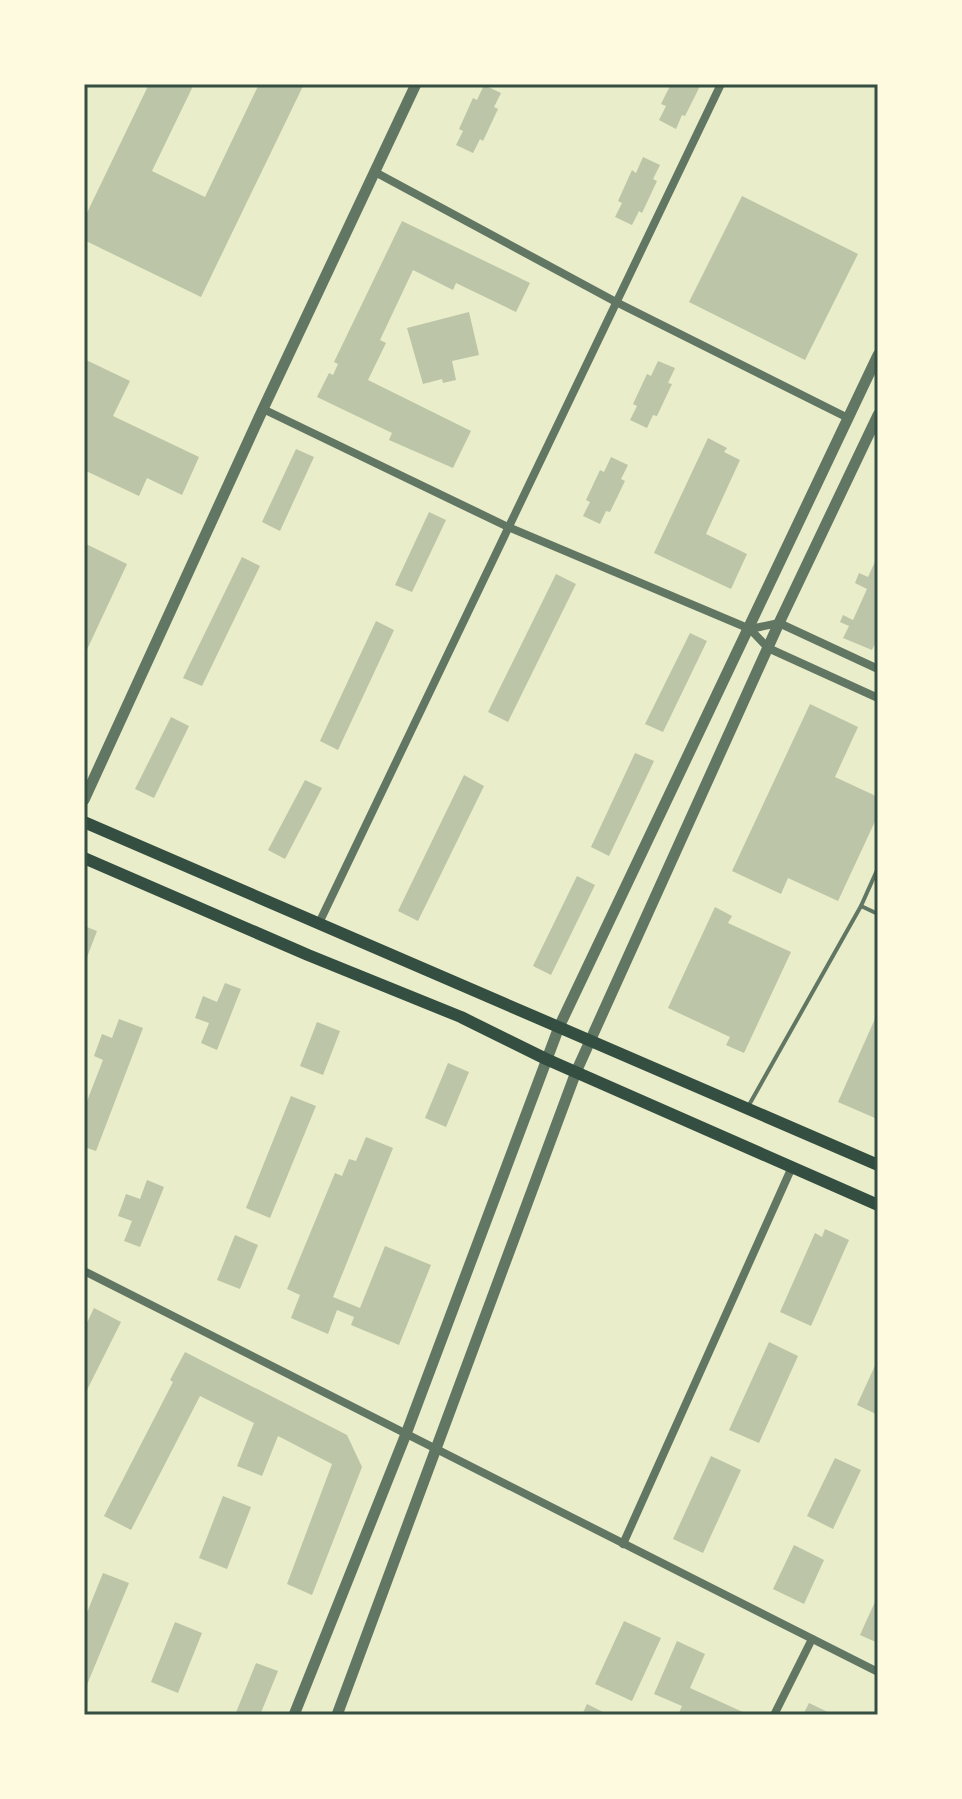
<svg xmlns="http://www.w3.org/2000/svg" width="962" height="1799" viewBox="0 0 962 1799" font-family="Bitter,serif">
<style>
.building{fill:#bcc5a7}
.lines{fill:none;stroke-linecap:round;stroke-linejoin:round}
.service{stroke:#617663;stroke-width:4}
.minor{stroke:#617663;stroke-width:8}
.tertiary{stroke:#617663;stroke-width:11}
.secondary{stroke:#344e41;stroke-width:12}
.neatline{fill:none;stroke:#344e41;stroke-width:3}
</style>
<rect width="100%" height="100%" fill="#e9edc9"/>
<g class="building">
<path d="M149,84H194L152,171L205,197L259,84H304L201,297L84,240V219Z"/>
<path d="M671,84H701L685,116L682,115L676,129L659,120L666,106L661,104Z"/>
<path d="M484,85L501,93L494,107L498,109L483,141L480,139L473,153L456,145L463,131L459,129L473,98L477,100Z"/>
<path d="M643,157L660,165L653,179L657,181L642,213L639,211L632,225L615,217L622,203L618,201L632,170L636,173Z"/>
<path d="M742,196L858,254L805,360L689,302Z"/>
<path d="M402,221L530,283L516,312L456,283L453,290L413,270L380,340L386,343L368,380L471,431L453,468L389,440L392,433L317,397L329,373L333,375L338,364L334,362Z"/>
<path d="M469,312L479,355L452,361L456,380L443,383L442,379L423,384L407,328Z"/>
<path d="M84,359L130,381L113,416L199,457L182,495L147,478L139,496L84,470Z"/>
<path d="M658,361L675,368L668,383L672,384L657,416L653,415L647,428L630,420L637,406L633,404L647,374L651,376Z"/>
<path d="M708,438L727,448L724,452L740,460L706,534L747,554L731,589L654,553Z"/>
<path d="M296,449L314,457L280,531L262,522Z"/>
<path d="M611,457L628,465L621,479L625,481L610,512L606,511L600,524L583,516L590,502L586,500L600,470L604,472Z"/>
<path d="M429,512L446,520L412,592L395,585Z"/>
<path d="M84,543L127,564L84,656Z"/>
<path d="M878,555V637L872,650L843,638L849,626L840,622L843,615L853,620L867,589L855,583L859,573L868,577Z"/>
<path d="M242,557L260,566L202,686L183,678Z"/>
<path d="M556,574L576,584L508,722L488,712Z"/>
<path d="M376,621L394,630L338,750L320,741Z"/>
<path d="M690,633L707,641L663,732L645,724Z"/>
<path d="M810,704L858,727L835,777L878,797V815L838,901L788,878L781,894L732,871Z"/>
<path d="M171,717L189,726L154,798L135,789Z"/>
<path d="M635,753L654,761L609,856L591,847Z"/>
<path d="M464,775L484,786L418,921L398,911Z"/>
<path d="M305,780L322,788L285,859L268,850Z"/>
<path d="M577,876L595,885L551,975L533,966Z"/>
<path d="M715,907L732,916L728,923L791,952L744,1053L726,1045L730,1037L668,1008Z"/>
<path d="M84,926L97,931L84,965Z"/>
<path d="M225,983L241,989L217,1050L201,1043L209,1023L195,1018L203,996L217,1002Z"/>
<path d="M878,1012V1112L875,1118L838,1102Z"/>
<path d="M119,1019L143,1028L96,1151L84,1147V1100L87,1101L103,1060L94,1056L102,1034L112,1038Z"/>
<path d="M317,1022L340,1031L323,1075L300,1066Z"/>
<path d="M448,1063L469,1072L446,1127L425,1118Z"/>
<path d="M291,1096L316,1106L270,1218L246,1208Z"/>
<path d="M366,1137L393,1148L333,1297L360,1308L385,1246L431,1265L399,1345L351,1325L354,1317L337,1310L328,1334L291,1318L300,1295L287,1289L335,1173L342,1176L349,1159L356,1161Z"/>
<path d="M147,1180L164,1187L140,1247L124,1241L132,1221L118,1216L126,1194L140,1199Z"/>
<path d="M825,1229L849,1240L811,1326L780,1312L815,1233L822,1237Z"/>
<path d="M235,1235L258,1245L240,1289L217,1280Z"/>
<path d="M94,1308L121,1322L84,1396V1329Z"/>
<path d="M769,1342L798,1356L759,1443L729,1430Z"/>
<path d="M185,1352L347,1435L362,1467L312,1595L287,1584L332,1464L278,1436L262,1476L237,1466L254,1423L200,1396L131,1530L104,1516L173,1382L170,1380Z"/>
<path d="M878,1359V1415L857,1405Z"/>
<path d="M711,1456L741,1470L703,1553L673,1539Z"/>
<path d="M835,1458L861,1470L833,1529L807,1516Z"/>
<path d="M223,1496L251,1507L227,1569L199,1558Z"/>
<path d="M794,1545L824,1560L804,1604L773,1589Z"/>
<path d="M103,1573L129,1583L84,1692V1620Z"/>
<path d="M878,1595V1643L860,1635Z"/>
<path d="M624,1621L661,1638L632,1701L595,1684Z"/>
<path d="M175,1622L202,1633L178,1693L151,1682Z"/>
<path d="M677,1641L705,1654L690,1688L745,1713L744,1715H678L682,1706L654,1694Z"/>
<path d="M256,1663L278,1671L260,1715H235Z"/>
<path d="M809,1703L834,1715H803Z"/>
<path d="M587,1704L609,1715H582Z"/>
</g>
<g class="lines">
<g class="service">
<path d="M861,906L878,914"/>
<path d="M749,1105L861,906L878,868"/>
</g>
<g class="minor">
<path d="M375,172L616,302L848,418"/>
<path d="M263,409L508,527L750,629L768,648L878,698"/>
<path d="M750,629L779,623L878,669"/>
<path d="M319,923L721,84"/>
<path d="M84,1271L878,1672"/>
<path d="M623,1544L792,1167"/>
<path d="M774,1715L812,1639"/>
</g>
<g class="tertiary">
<path d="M84,800L263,409L416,84"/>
<path d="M294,1715L406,1434L559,1027L878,355"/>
<path d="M337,1715L576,1072L779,623L878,415"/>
</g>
<g class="secondary">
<path d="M84,822L878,1165"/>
<path d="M84,858L308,955L461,1017L546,1059L878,1205"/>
</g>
</g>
<rect width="962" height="1799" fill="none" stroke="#fefae0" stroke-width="172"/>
<rect x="86" y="86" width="790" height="1627" class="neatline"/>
</svg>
